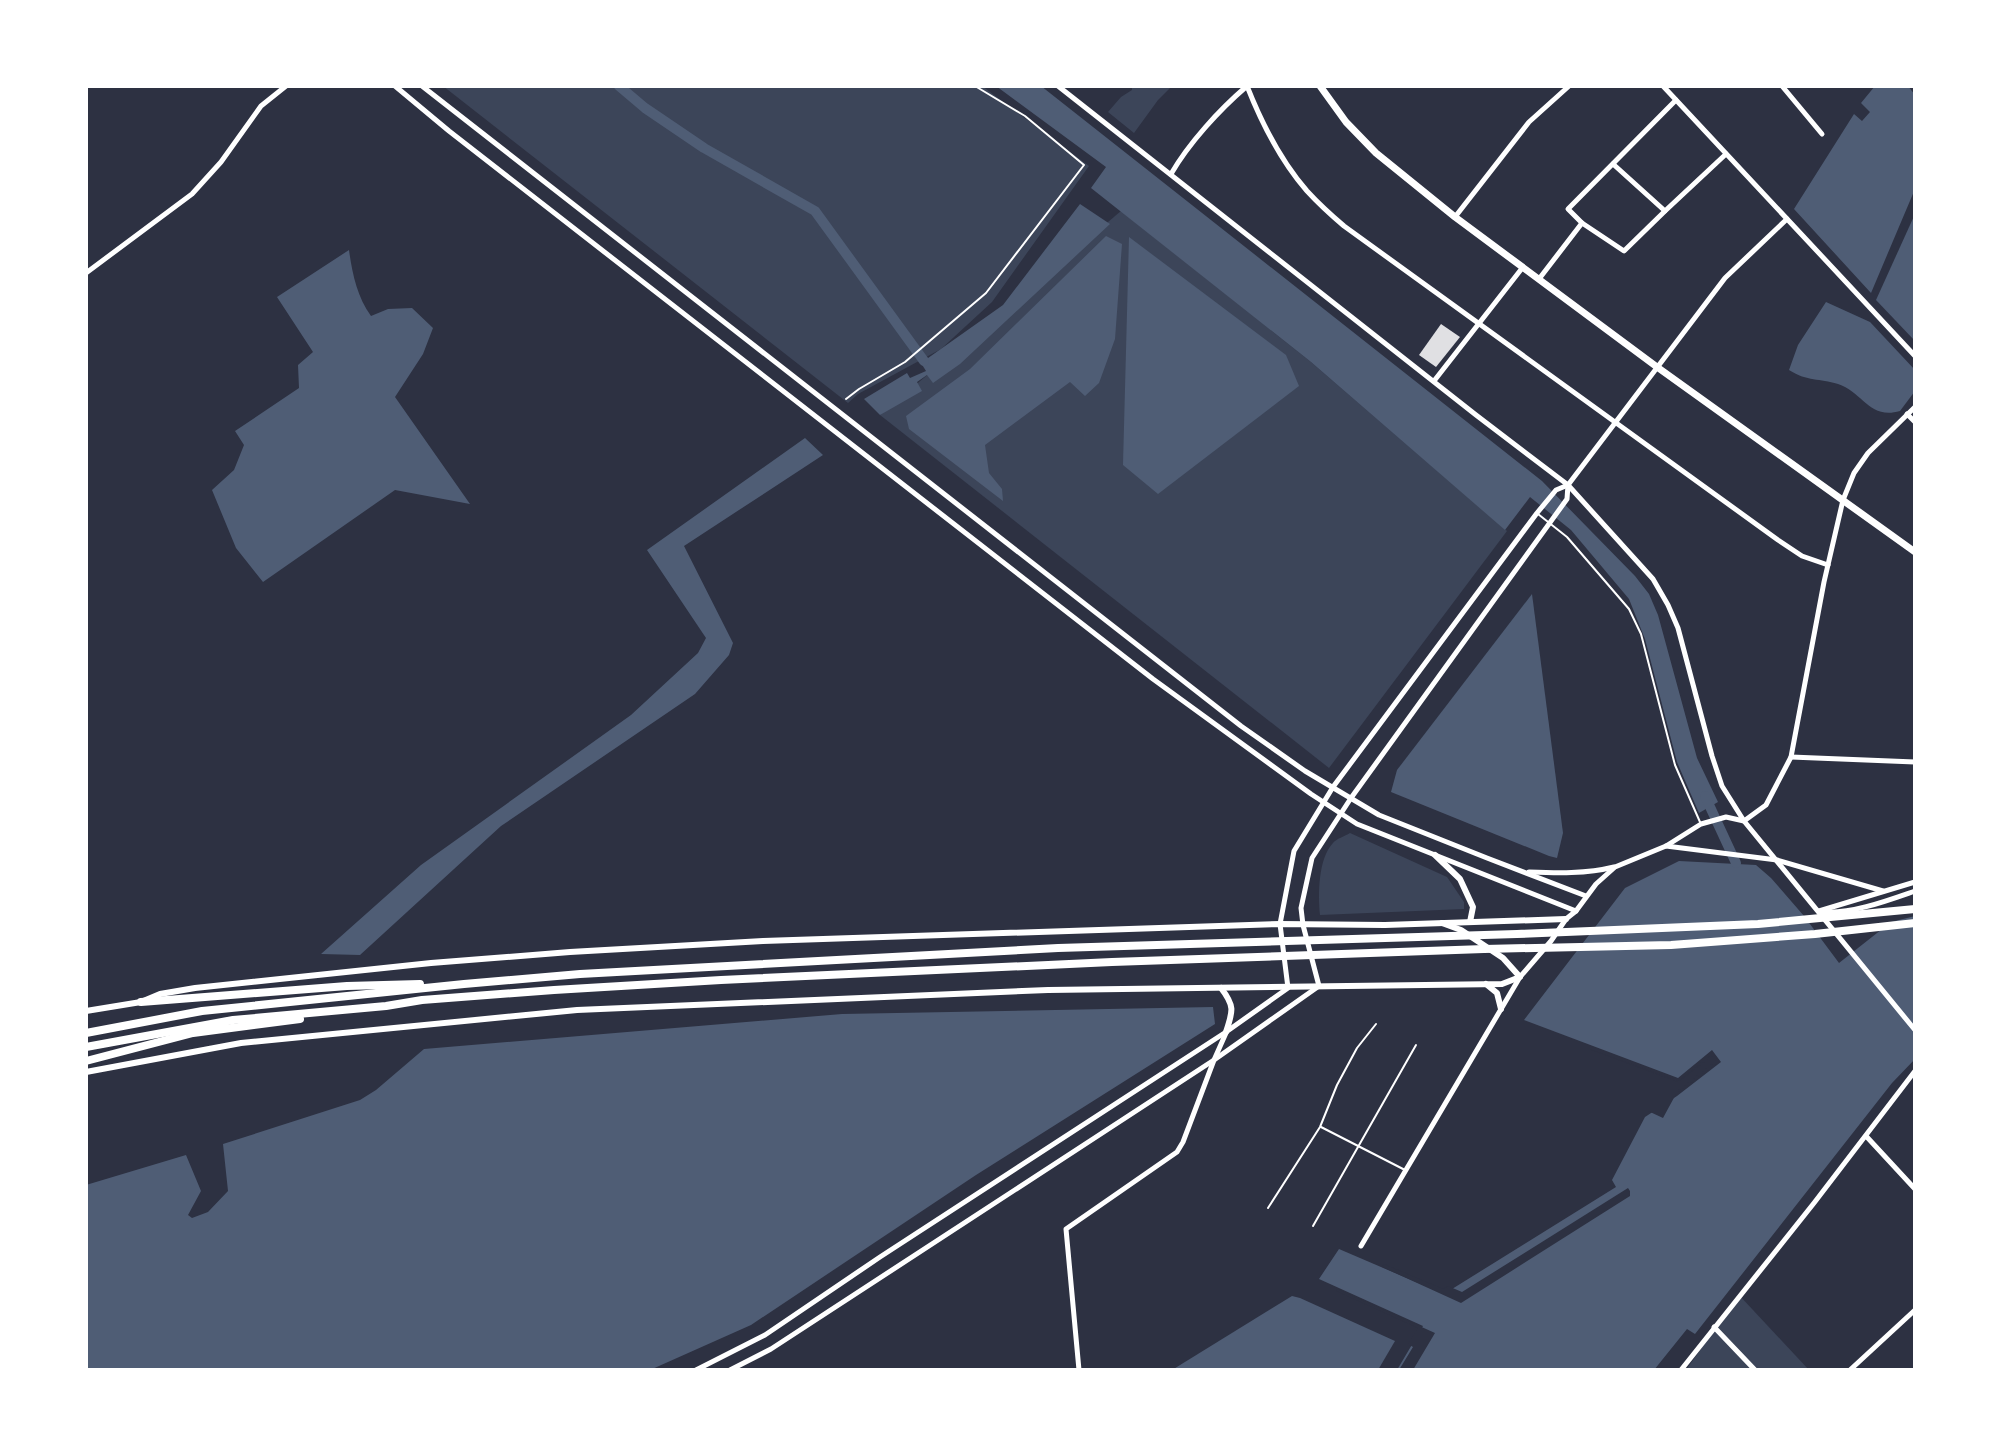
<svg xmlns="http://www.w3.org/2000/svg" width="2001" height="1456" viewBox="0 0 2001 1456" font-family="'Work Sans',sans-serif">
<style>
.green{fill:#3c4559}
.water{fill:#4f5d75}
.pier{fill:#2d3142}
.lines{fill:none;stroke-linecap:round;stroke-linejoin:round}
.canal{stroke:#4f5d75;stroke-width:10}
.building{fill:#e0e0e3}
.path{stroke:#fff;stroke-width:2}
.service{stroke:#fff;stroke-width:2}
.minor{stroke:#fff;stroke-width:5}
.tertiary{stroke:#fff;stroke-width:6}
.secondary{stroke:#fff;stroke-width:7}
.trunk{stroke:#fff;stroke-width:8}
</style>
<rect width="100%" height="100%" fill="#2d3142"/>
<g class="green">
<path d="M443,86H982L1089,166L992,302L941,349L858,394L848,403Z"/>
<path d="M1132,86H1172L1158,100L1134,133L1108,112L1121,97L1132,90Z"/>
<path d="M1121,211L1311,362L1507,531L1329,768L880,415Z"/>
<path d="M1350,833L1447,877L1464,902V909L1320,915C1318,894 1318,859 1333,843C1336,839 1345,836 1350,833Z"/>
<path d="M1739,1295L1809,1370H1686Z"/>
</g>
<g class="water">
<path d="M996,86H1041L1542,481L1635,576L1649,594L1658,615L1697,758L1718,802L1699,813L1677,762L1645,639L1629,599L1571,530L1530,497L1505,530L1311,362L1091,188L1106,167Z"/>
<path d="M1875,86H1908L1915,95V189L1871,293L1794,209L1854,114L1862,121L1870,112L1861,103Z"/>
<path d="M1080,204L1110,224L960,364L933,383L927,375L917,382L922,391L880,415L864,399L907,373L910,378L926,371L921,363L1003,305Z"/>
<path d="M1915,214V341L1876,300Z"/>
<path d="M1106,236L1122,244L1115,339L1099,383L1085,396L1070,382L985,445L989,473L1002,489L1003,501L909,429L906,416L970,369Z"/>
<path d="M1129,237L1286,355L1299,386L1158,494L1123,465Z"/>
<path d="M349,250C352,272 357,297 371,316L388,309L412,308L433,328L423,354L395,397L470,504L395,490L263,582L236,548L212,490L234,470L244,445L235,431L299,388L298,365L313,352L277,297Z"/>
<path d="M1826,302L1870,322L1915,370V391L1900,411C1869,420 1863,392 1838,384C1819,378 1808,382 1789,370L1798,345Z"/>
<path d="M805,438L823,455L684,546L733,643L729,655L695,694L501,826L360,955L321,954L421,865L631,715L698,653L706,638L647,550Z"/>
<path d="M1532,594L1563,833L1557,858L1549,856L1391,792L1397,770Z"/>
<path d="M1679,861L1756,865L1771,878L1804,916L1839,963L1891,922L1915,916V1059L1892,1083L1695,1334L1687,1329L1654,1370H1397L1423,1326L1319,1279L1339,1249L1444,1294L1616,1187L1612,1180L1645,1117L1677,1096L1721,1062L1712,1050L1678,1078L1524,1020L1625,888Z"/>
<path d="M1213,1007L1215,1024L976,1175L751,1325L650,1370H86V1185L186,1155L201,1191L188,1215L192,1218L208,1212L228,1191L223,1144L360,1100L376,1090L424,1049L842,1014Z"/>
<path d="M1292,1296L1300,1298L1395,1341L1378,1370H1172Z"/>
</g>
<g class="pier">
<path d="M1589,1049L1679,1081L1713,1053L1719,1062L1676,1094L1663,1118L1648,1111L1675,1093L1716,1061L1712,1056L1678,1082Z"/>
<path d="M1628,1188L1630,1191V1196L1461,1303L1382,1267L1384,1264L1443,1289L1448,1286L1462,1292Z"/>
<path d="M1337,1289L1435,1333L1413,1370H1399L1413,1347L1408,1344L1418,1328L1336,1291Z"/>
</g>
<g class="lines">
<g class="canal">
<path d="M619,86L645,108L704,148L815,211L924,361"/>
<path d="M1705,796L1736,863"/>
</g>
</g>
<path class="building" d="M1441,324L1460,337L1436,367L1419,355Z"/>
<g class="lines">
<path class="path" d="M846,399L859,389L905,362L986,293L1084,165L1025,116L975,86"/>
<g class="service">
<path d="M1538,514L1567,537L1629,609L1641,634L1675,765L1700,822"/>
<path d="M1321,1127L1405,1170"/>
<path d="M1268,1208L1320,1127L1337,1085L1357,1048L1376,1024"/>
<path d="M1313,1226L1416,1045"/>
</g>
<g class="minor">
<path d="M395,86L449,131L1153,679L1311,794L1357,824L1576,911"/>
<path d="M422,86L1241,726L1305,771L1379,815L1487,858L1586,896"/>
<path d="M1058,86L1476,415L1568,485L1653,579L1668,605L1678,628L1712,756L1722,786L1744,821L1915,1030"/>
<path d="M1247,86C1262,124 1280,160 1307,191C1318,203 1331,215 1344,226L1778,540L1802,556L1828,565"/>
<path d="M1663,86L1915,356"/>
<path d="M1782,86L1822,134"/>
<path d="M1613,164L1665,211L1726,154"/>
<path d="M1171,174C1189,143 1219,110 1247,86"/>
<path d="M1665,211L1624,251L1582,223L1568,209L1676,100"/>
<path d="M1455,217L1529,122L1569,86"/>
<path d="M86,273L192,194L221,162L261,106L286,86"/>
<path d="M1539,279L1582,223"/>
<path d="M1434,381L1523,267"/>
<path d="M1907,414L1915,422"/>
<path d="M1568,485L1725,278L1787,219"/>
<path d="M1791,757L1915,762"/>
<path d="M1666,846L1777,860L1883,891"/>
<path d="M1529,872C1557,873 1586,874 1614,867"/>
<path d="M1819,911L1915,882"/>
<path d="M1824,912C1852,914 1889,900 1915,891"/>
<path d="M1866,1136L1915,1189"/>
<path d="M1361,1246L1520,977L1551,941L1566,919L1576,911L1596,884L1615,867L1666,846L1701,824L1726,817L1744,821L1766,805L1791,757L1824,582L1843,500L1854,473L1868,453L1915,407"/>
<path d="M1714,1327L1755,1370"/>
<path d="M696,1370L765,1335L880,1257L1226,1032L1288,988L1280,924L1294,851L1333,787L1537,513L1556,490L1568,485"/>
<path d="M730,1370L771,1349L1214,1060L1319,986L1303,925L1301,908L1312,858L1351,798L1567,499L1568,485"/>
<path d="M1079,1370L1066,1229L1177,1152L1183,1142L1214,1060L1226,1033"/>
<path d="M1681,1370L1814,1203L1915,1071"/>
<path d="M1850,1370L1915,1310"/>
</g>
<g class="tertiary">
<path d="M1435,855L1460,879L1473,907L1470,922"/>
<path d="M1486,984L1497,993L1501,1009"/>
<path d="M1221,988C1235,1006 1233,1011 1226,1032"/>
<path d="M86,1011L141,1002L160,994L195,988L431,963L570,952L763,941L1280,924L1385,925L1566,919"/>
<path d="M86,1072L241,1043L577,1010L1048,990L1502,984L1520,977L1503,958L1461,930L1442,923"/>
</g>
<path class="secondary" d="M1320,86L1346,122L1376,153L1455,217L1657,367L1915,552"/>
<g class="trunk">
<path d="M141,1002L347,986L420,984"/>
<path d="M86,1033L202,1011L464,984L580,974L1058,948L1517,934L1758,924L1915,909"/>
<path d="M86,1047L233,1020L386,1006L422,1000L554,990L721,980L1112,962L1484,949L1671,945L1815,934L1915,923"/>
<path d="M86,1061L193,1033L300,1019"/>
</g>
</g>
<rect width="2001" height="1456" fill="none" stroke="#ffffff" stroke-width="176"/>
</svg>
